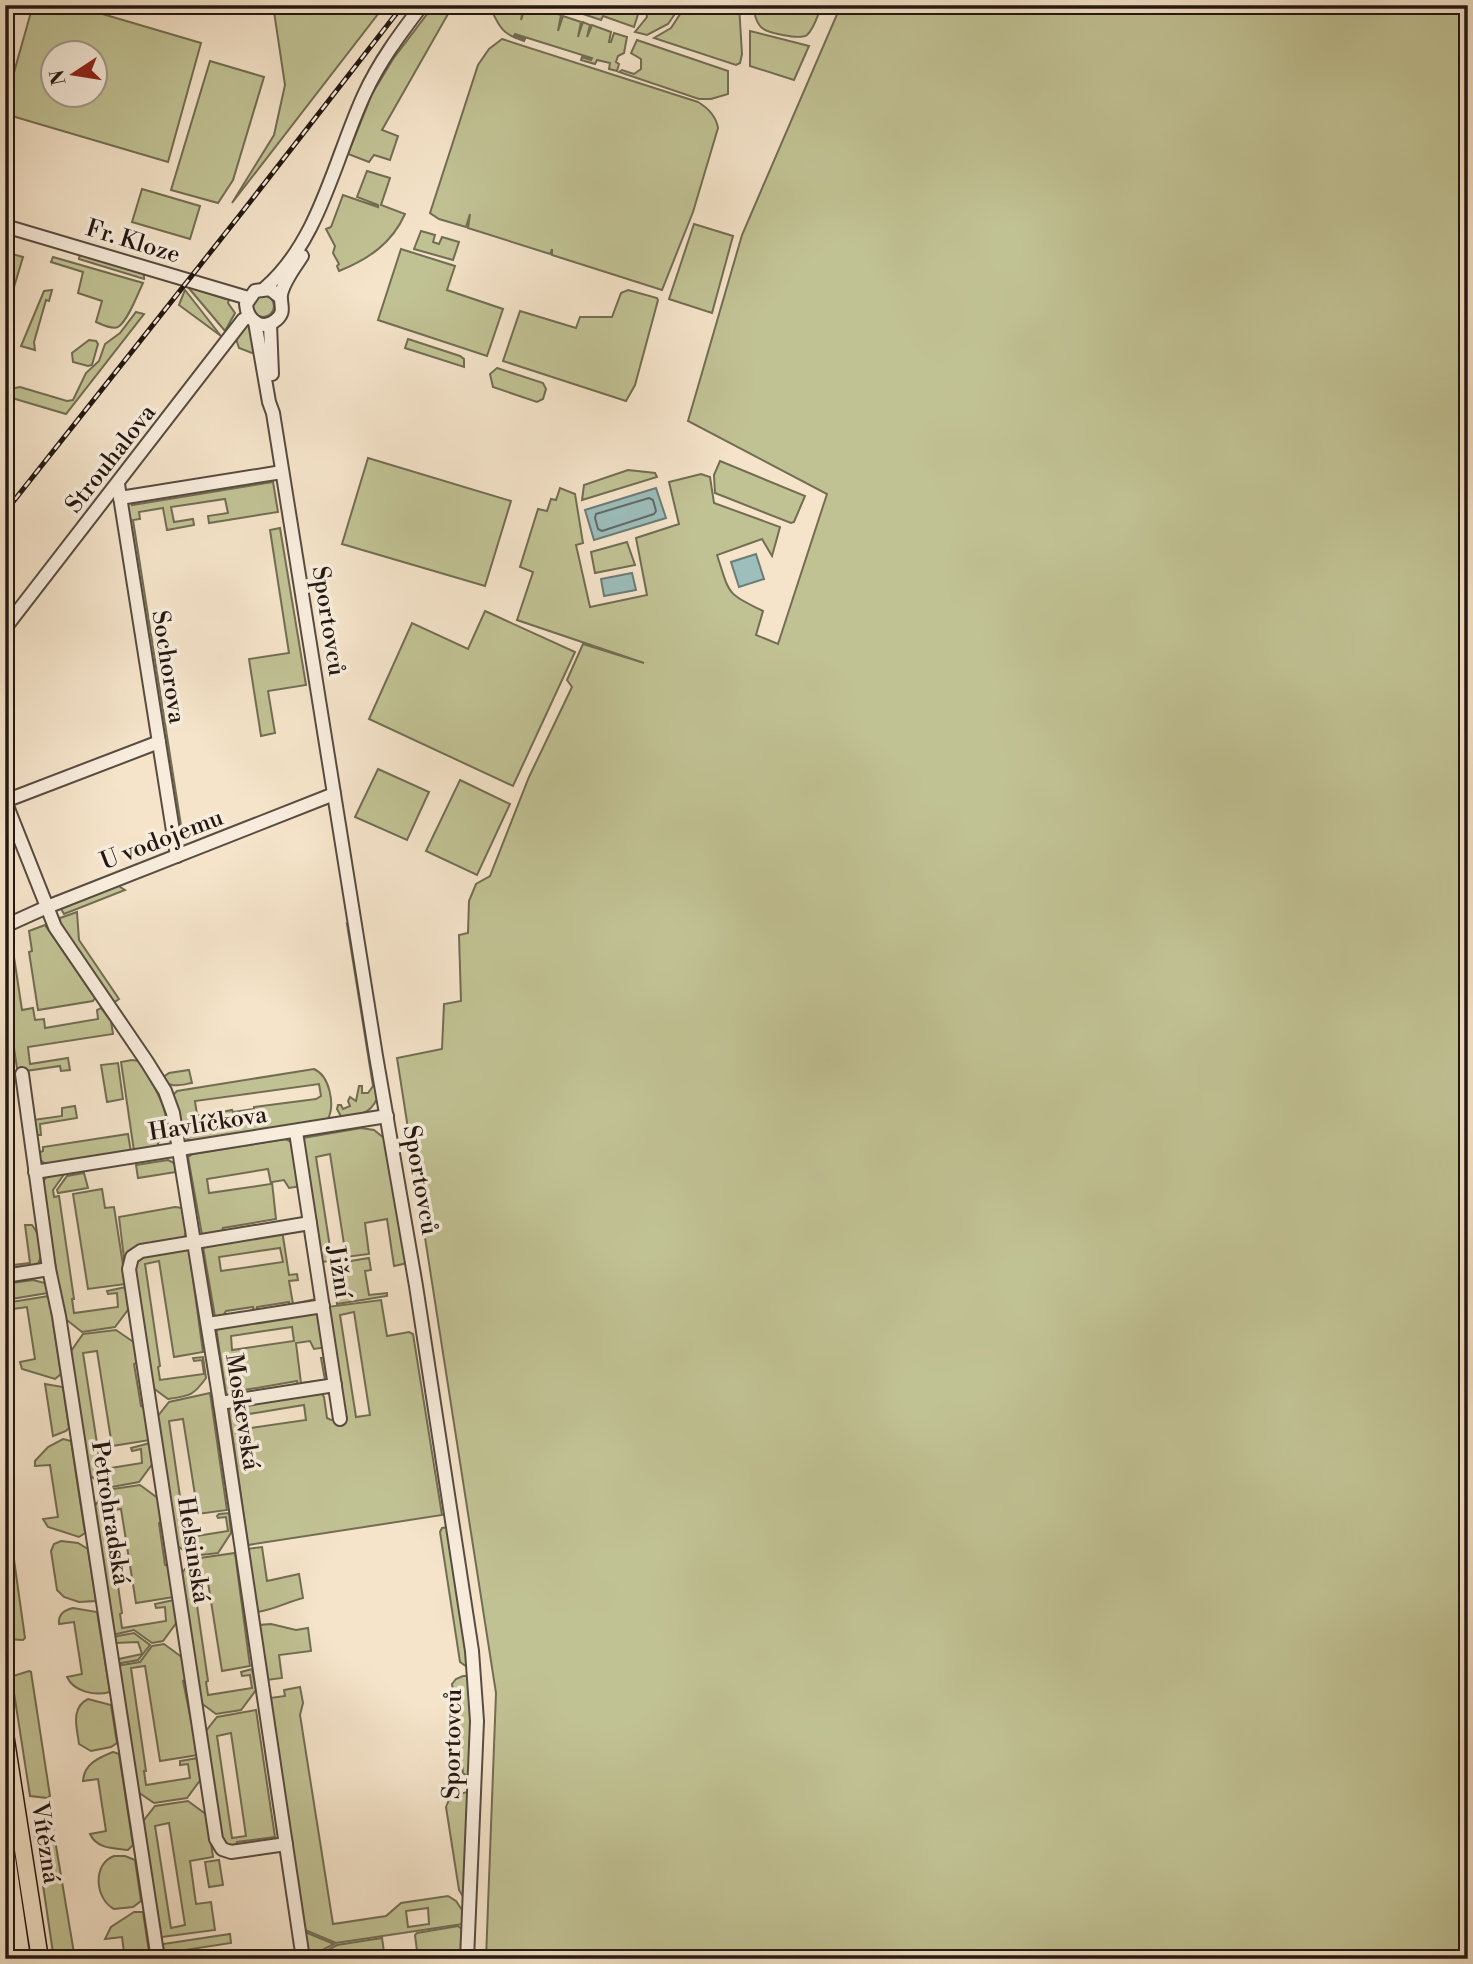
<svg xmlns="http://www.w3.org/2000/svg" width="1473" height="1964" viewBox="0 0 1473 1964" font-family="'Libre Bodoni',serif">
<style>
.green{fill:#c1c294;stroke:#726d53;stroke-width:2;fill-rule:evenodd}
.water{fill:#9dbebb;stroke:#6c7c77;stroke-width:2}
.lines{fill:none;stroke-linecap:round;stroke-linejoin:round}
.shore{stroke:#606b66;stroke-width:2}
.minor-casing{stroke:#584b40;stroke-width:16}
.major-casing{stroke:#231812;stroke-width:19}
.minor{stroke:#f8eddd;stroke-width:12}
.major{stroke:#f5e4ca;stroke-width:16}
.rail-casing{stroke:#231812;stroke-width:5}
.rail{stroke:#f8eddd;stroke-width:2.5;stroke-dasharray:8;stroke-linecap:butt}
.labels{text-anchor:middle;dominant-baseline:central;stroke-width:7;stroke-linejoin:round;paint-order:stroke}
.street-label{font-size:24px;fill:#231812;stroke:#f8eddd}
</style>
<rect width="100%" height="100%" fill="#f5e4ca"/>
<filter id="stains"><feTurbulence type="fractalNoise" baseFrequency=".00286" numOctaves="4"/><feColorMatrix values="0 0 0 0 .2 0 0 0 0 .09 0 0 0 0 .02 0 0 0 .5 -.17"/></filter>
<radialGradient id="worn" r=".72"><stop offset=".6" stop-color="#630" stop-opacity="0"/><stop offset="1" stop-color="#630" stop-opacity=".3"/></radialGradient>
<g class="green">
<path d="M33,5H72L201,43L168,162L5,114V104ZM94,52V94H52V52Z"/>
<path d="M273,5H385L232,203L274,135L285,85Z"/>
<path d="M434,5H456L448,14L382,130L398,136L390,160L374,155L369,162L348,154L372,94L393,59Z"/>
<path d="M489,5H524L521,20L526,5L561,15L558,31L563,16L581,22L578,37L583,22L590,25L587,37L592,25L611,32L609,42H611L614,33L627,37L624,53L618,56L616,62L619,64L617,71L609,69L610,63L597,60L595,64L581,60L582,57L591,60L592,58L515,34L514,36L525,39L524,41C501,34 499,26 489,5Z"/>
<path d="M556,5H641L634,27L603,16L601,20Z"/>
<path d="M645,5H681L668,24L647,35L635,32L647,17Z"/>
<path d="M686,5H739L742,54L740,63L736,65L654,38L671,28Z"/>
<path d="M754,5H822C818,14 814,29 807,35C800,40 765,33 760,26C756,21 754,12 754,5Z"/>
<path d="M841,5H1468V1959H486L496,1693L397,1058L442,1049L444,1004L461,1001L459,935L468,933L469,901L476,884L490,876L529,777L572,687L567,680L583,644L644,663L517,620L533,572L520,567L538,509L547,511L551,499L556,500L560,488L575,494L583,543L576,545L590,607L647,595L636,538L679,524L669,482L701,474L710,477L714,503L780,527L772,556L762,539L717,555C730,594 725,593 763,611L756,635L778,644L827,494L688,421L742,235Z"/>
<path d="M750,31L809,46L794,80L750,66Z"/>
<path d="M502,39L698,102C708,108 716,116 718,128L693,212L662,290L552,255V249L550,254L468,228L470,214L466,227L439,219L430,213L478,65L489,49Z"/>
<path d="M637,40L728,71V94L711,99H699L619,72L622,70L634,74L641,69V59L631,53Z"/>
<path d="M210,61L264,77L233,180L218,203L171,190Z"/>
<path d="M367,171L390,178L381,205L405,214C392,243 369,259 339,271L337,266L339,264L333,253L335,246L326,229L331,227L343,195L378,207V205L357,197Z"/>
<path d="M142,189L200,206L190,239L132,222Z"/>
<path d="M694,224L733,236L712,313L669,299Z"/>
<path d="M421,231L435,235L433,242L439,244L442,237L459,242L453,260L414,249Z"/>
<path d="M401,249L455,266L447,290L503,309L487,356L378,320Z"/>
<path d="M5,252L23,257L5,317Z"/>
<path d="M80,254L144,273V279L79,259Z"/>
<path d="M53,257L143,283C138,293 128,321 118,327C112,330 101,324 96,322L102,301L78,293L83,272L51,262Z"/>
<path d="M187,286L229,300L228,303L235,313L225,331Z"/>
<path d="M52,290L49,301L46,300L34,342L35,350L21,346L44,291Z"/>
<path d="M185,290L221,336L179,305Z"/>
<path d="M628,290L657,298L658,300L635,385L626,401L503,361L520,311L576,328L580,317H612L621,293Z"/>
<circle cx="263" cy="306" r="11"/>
<path d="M136,312L144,314L66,414L5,396L10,389L20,387L67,401L73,400L86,373L99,361L105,344L120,333Z"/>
<path d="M246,323L251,325L257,352L252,353L239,348L236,339Z"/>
<path d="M408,339L460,356L464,359V367L405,348Z"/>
<path d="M89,340L96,341L98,344L92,365L88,366L73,362L72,353Z"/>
<path d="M497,368L543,383L546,389L543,399L537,402L493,387L490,374Z"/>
<path d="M368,458L511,501L485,586L342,544Z"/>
<path d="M720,461L805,496L794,522L791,523L715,493L714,475Z"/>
<path d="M628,470L655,473L657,477L582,500L584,485Z"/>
<path d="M273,482L278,512L209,523L208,516L228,513L225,499L171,507L174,522L193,519L194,525L167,530L163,508L139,512L140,519L133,520L183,838L180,839L127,502L131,500L132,505Z"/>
<path d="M280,528L306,685L268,691L275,733L261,736L249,659L289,653L270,530Z"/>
<path d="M627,542L635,565L595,573L591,552Z"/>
<path d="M485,611L575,652L513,786L369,719L412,623L468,649Z"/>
<path d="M378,769L429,792L407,840L355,817Z"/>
<path d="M460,780L510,804L477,875L426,851Z"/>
<path d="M117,885L125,890L64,914L60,907Z"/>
<path d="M77,912L79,940L119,999L112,1004L60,927V918Z"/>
<path d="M347,924L350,926L379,1093C373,1114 361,1114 342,1118L337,1109L338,1105H341L343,1109L350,1106L348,1101L350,1097L356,1101L359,1086H362V1093H368L373,1086Z"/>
<path d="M45,925L95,998L93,1001L38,1010L29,952L32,951L29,931Z"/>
<path d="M12,944L22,1010L33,1008L35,1020L44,1019L45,1028L98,1019L97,1010L101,1008L111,1021L113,1034L28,1047L30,1064L68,1058L70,1070L61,1071L60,1066L26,1071L18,1075L5,988V945Z"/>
<path d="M132,1060L139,1061C151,1081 181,1124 158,1143V1147L134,1151L121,1062Z"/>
<path d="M118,1063L123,1099L107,1102L101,1065Z"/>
<path d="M314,1069C330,1076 335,1105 328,1119L194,1142L185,1138L182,1133L173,1095L177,1091ZM319,1084L321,1096L316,1099L254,1107V1109L233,1112L232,1110L202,1116L197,1115L195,1101Z"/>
<path d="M189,1070L192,1083C180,1085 169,1089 162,1078L169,1073Z"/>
<path d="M75,1106L77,1118L40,1124L41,1135H35L33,1120L62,1116V1108Z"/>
<path d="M361,1128L374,1130L384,1138L407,1261L403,1264L394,1266L387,1219L365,1223L369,1254L346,1257L330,1154L316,1157L332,1260L319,1263L303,1138Z"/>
<path d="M128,1134L131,1152L47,1165L40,1160L38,1153L43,1151V1147Z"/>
<path d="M285,1139L292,1142L302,1186L289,1188L284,1180L272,1182L276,1219L223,1228L221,1235H202L188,1157L193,1154ZM268,1169L271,1184L209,1193L207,1179Z"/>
<path d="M168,1160L174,1163L176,1172L138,1178L136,1165Z"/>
<path d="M65,1173L53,1190L54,1197L59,1196L74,1299H72L74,1313L118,1307L117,1293L108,1294L107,1291L126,1287L130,1307L115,1327L82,1332L63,1317L43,1182L47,1176Z"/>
<path d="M84,1173L88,1188L58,1193L57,1190L67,1176Z"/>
<path d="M102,1189L105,1208L114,1207L126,1284L88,1289L73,1194Z"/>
<path d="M175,1207L182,1208L186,1232L184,1238L137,1247L124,1258L119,1217Z"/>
<path d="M25,1225H32C40,1235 45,1254 37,1265L5,1272V1266L30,1263Z"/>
<path d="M282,1230L289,1275L297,1274L298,1280L289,1281L293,1304L316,1299V1302L290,1309L289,1302L257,1307V1314H254L253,1307L226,1311L221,1319L215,1317L203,1247ZM280,1248L283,1262L221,1271L219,1257Z"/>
<path d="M186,1248L189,1250L203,1352L174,1357L159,1261L145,1264L160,1366L158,1367L160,1380L204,1374L202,1360L194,1361L193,1358L203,1357L206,1378C193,1396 190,1396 168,1399L149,1385L131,1269L137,1256Z"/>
<path d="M369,1258L371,1270L365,1271L369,1295L387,1293V1296L337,1304L332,1264Z"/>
<path d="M33,1280L45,1283L48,1293L5,1300V1284Z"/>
<path d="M49,1296L61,1374L55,1379L22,1369L20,1362L35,1359L27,1307L5,1310V1303Z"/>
<path d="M381,1300L387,1336L409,1332L413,1334L442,1515L248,1545L228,1405L321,1393L324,1397L327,1418L331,1420L342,1418L327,1307ZM354,1312L370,1415L356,1417L340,1315ZM304,1405L306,1420L244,1429L243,1415Z"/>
<path d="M317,1310L327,1347L314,1349L310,1341L296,1343L301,1383L325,1380L321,1358H329V1380L298,1388L297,1381L239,1391L235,1398L226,1395L216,1327ZM292,1327L294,1341L232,1350L231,1336Z"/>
<path d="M116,1330L135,1343L138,1362L134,1364L141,1406L145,1408L150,1440L112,1446L97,1351L83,1353L99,1456L96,1457L98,1470L142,1463L141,1449L132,1451L131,1448L150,1443L153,1463L139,1482L106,1488L87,1473L69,1354L83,1334Z"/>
<path d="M45,1384L63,1387L69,1428L66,1431L53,1436Z"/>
<path d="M210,1393L227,1510L198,1514L183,1419L169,1421L184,1524H182L184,1538L228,1531L226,1517L218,1518L217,1516L219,1514L229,1513L231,1533L218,1553L192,1556L173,1543L154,1421L169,1402Z"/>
<path d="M63,1439L71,1441L85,1533L79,1537L48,1527L43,1519L58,1517L50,1465L35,1466V1461L48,1447Z"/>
<path d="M140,1485L159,1499L162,1521L159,1523L165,1565L169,1566L174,1597L136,1603L121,1509L107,1511L122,1613L120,1614L122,1628L166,1621L165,1607L156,1608L155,1604L174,1600L177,1622L163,1641L152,1643L134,1630L112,1635L92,1510L106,1490Z"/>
<path d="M5,1514L8,1517L25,1638L23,1640L5,1639Z"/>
<path d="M449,1527L465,1629L467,1667L460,1662L440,1532L442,1528Z"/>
<path d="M61,1541L78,1543L88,1549L96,1601L79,1602L64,1597L57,1590L51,1551L54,1544Z"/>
<path d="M262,1547L267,1581L299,1574L303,1598C287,1602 274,1610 257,1612L247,1549Z"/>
<path d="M235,1553L250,1666L222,1671L207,1576L193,1578L208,1681L206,1682L208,1695L252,1688L250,1675L242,1676L241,1672L252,1669L256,1690L241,1710L216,1714L197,1700L178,1578L193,1559Z"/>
<path d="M73,1608L97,1612L110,1692C95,1696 74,1692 67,1677L82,1674L74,1622L59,1624C58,1615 64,1610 73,1608Z"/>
<path d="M271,1624L296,1630L308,1628L311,1651L279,1655L282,1678L267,1680L259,1625Z"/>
<path d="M134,1633L150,1645L138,1660L116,1664L119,1659L142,1654L138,1642L115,1643L112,1637Z"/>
<path d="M164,1644L183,1658L186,1679L183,1681L198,1755L160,1761L145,1666L131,1668L146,1771H144L146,1785L190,1778L188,1764L180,1765V1761L198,1758L201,1779L187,1798L154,1803L135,1790L116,1666L140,1662L152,1646Z"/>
<path d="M29,1671L31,1672L50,1796L47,1798L30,1796L12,1680L13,1676Z"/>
<path d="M463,1676H469L472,1708L470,1779L463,1773L452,1684L456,1679Z"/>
<path d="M300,1687L303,1703L300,1715L333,1924L386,1916L401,1903L448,1896L456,1901L462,1910L463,1924L336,1943L305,1930L270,1698L285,1696L284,1690ZM428,1908L429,1924L408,1927L406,1911Z"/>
<path d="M88,1699L111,1705L117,1743L111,1747L91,1751L79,1744C77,1728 70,1708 88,1699Z"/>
<path d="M256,1710L275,1837L237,1842L235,1849L223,1846L202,1736L217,1717ZM231,1733L246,1836L232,1838L217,1736Z"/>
<path d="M113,1752L119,1754L133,1845L128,1850C113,1848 97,1849 90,1834L106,1831L98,1779L83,1781C84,1764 98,1758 113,1752Z"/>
<path d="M5,1771L34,1959H28C19,1897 5,1834 5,1771Z"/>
<path d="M470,1791L465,1900L459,1890L446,1807L450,1797Z"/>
<path d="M188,1801L207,1815L213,1857L190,1861L196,1904L211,1902L215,1930L162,1937L157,1934L140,1825L155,1806ZM169,1823L185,1925L171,1928L155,1826Z"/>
<path d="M53,1828L74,1953L72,1956L55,1955L53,1953L43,1885L47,1873L44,1851H38L35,1835Z"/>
<path d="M114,1856H125L135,1860L141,1901L133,1907L114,1909C95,1899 92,1864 114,1856Z"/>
<path d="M219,1860L223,1885L209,1887L205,1862Z"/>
<path d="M134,1912H143L150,1959H125L122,1937L105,1939L111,1927Z"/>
<path d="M458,1926L463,1930L462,1959H418L415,1935L417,1933Z"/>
<path d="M305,1932L334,1944L309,1957Z"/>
<path d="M230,1934L231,1943L178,1951V1955L164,1957L163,1944Z"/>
<path d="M382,1938L385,1959H311L337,1945Z"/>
</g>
<g class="water">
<path d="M656,488L666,518L594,540L585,510Z"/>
<path d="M756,554L764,579L739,587L731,562Z"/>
<path d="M632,573L636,590L604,596L601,579Z"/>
</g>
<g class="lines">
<path class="shore" d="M649,498L653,500L656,511L654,514L602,531L598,529L595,518L596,514Z"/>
<g class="minor-casing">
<g id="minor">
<path d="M5,226L248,298"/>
<path d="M265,288C319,242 335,158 364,95C379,62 400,34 422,5"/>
<path d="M280,297L270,289L255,291L246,304C247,320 262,332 276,320C286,312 280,305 281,295C283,282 295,267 302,256"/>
<path d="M255,322L269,402L273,413L376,1056L416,1286L472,1651L477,1721L467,1959"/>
<path d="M270,324L272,374"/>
<path d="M118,484L177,856"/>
<path d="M120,498L282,472"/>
<path d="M5,628L243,320L249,316"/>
<path d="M5,801L55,927L147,1062L165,1091L173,1113L219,1396L303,1959"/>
<path d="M5,801L159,742"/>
<path d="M5,926L47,907L334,794"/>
<path d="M22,1074L49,1269L59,1316L158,1959"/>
<path d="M296,1132L340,1419"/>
<path d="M35,1172L387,1116"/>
<path d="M5,1276L49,1269"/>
<path d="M208,1324L323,1306"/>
<path d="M220,1403L335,1385"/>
<path d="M286,1844L231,1852L222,1849L216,1839L129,1269L132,1257L141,1251L310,1223"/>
</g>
</g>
<g class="major-casing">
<g id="major">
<path d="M5,1734L40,1959"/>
<path d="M5,1844L22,1959"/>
</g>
</g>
<use href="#minor" class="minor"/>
<use href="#major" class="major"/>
<g class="rail-casing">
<path id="rail" d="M5,512L243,211L403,5"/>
</g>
<use href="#rail" class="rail"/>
</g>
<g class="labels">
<g class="street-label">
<text transform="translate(133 242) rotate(17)">Fr. Kloze</text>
<text transform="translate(111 459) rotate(-52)">Strouhalova</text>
<text transform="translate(328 621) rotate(81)">Sportovců</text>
<text transform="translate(168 667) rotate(81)">Sochorova</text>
<text transform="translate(162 840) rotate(-21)">U vodojemu</text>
<text transform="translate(208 1124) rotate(-9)">Havlíčkova</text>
<text transform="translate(420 1180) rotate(80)">Sportovců</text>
<text transform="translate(339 1272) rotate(81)">Jižní</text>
<text transform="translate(242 1412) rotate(81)">Moskevská</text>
<text transform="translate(110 1513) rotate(81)">Petrohradská</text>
<text transform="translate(193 1550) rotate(81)">Helsinská</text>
<text transform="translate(453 1744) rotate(-89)">Sportovců</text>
<text transform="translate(45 1843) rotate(81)">Vítězná</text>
</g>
</g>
<rect width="1473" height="1964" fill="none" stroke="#f5e4ca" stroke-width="28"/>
<rect x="7" y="7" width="1459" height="1950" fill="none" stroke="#231812" stroke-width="3.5"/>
<rect x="14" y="14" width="1445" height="1936" fill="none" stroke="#231812" stroke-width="2"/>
<g transform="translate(74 74) rotate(258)"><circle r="33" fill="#f8eddd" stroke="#a3988c" stroke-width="2"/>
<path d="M0-5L12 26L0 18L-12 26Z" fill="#8f2418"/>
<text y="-10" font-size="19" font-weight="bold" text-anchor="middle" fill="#231812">N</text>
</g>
<rect width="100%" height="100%" filter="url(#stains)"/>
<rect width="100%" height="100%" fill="url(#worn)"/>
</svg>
